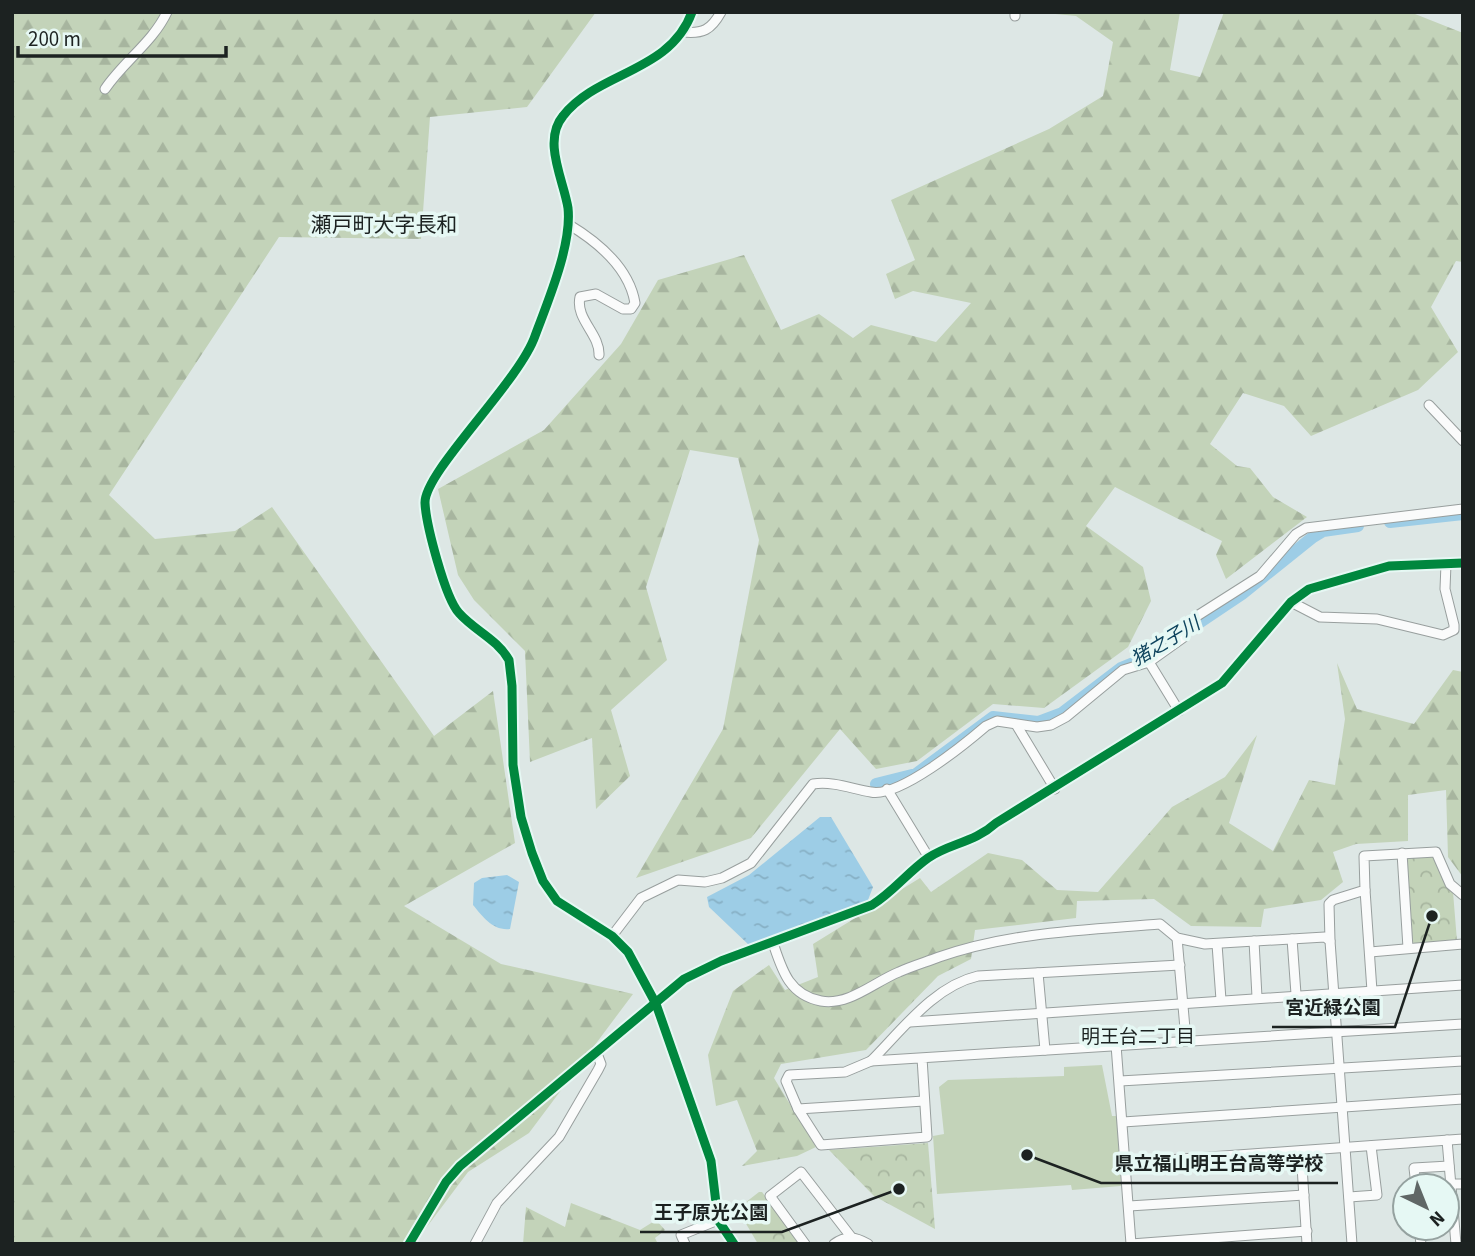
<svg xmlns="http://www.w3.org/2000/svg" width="1475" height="1256" viewBox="0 0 1475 1256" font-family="'Source Sans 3','Noto Sans JP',sans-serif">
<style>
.forest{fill:url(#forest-firs)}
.park{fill:url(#park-crowns)}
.garden{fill:#c3d3b9}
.water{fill:url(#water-ripples)}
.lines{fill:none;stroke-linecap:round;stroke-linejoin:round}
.river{stroke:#9dcde6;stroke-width:12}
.minor-casing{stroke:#989f9e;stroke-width:11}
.minor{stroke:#fafbfb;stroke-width:9}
.cycleway-casing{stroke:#e6f8f4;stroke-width:13}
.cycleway{stroke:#00873e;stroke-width:9}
.labels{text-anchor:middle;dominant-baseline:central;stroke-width:7;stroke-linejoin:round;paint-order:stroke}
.water-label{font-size:19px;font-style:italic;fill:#0f445e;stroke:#e6f8f4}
.neighbourhood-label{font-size:19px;fill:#1c2221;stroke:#e6f8f4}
.quarter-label{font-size:21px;fill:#1c2221;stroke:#e6f8f4}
.leader{fill:none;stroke:#1c2221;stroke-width:2.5}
.callout-dot{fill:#1c2221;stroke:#e6f8f4;stroke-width:2.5}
.callout-label{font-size:19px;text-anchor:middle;font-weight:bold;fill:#1c2221;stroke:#e6f8f4;stroke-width:7;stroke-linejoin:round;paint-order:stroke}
</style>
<defs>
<pattern id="forest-firs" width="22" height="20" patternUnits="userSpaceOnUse" patternTransform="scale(1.75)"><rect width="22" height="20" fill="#c3d3b9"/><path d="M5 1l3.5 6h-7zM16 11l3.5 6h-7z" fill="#a7b59f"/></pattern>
<pattern id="park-crowns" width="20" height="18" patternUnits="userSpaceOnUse" patternTransform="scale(1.75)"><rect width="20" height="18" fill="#c3d3b9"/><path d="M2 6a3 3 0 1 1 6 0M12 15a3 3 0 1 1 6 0" fill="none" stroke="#a7b59f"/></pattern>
<pattern id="water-ripples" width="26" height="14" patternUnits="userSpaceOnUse" patternTransform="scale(1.75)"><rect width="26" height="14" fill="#9dcde6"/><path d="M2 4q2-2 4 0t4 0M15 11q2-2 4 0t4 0" fill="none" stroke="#87b0c5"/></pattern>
</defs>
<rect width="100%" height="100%" fill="#dde7e5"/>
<g class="forest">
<path d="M12,12H596L527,107L430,117L421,239L279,237L109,495L155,539L235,531L272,507L434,736L493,691L515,843L404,906L501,964L633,994L529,1133L468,1172L414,1244H12Z"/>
<path d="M1035,12H1180L1170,70L1200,77L1224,12H1410L1463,33V262L1456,261L1431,307L1458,352L1418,390L1311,436L1284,406L1243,393L1210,444L1237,466L1250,468L1273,497L1307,517L1226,579L1216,555L1222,541L1115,487L1086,526L1143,567L1151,601L1128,647L1044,708L993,704L917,761L876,769L840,729L751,838L636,878L723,729L759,540L738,458L690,450L646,587L667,660L611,710L630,776L596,809L592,738L530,762L525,651L474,600L458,575L438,489L544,430L621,344L658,280L744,255L781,330L819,314L853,338L871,325L936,342L971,303L913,291L895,299L886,274L915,260L891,200L1049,129L1103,96L1113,42L1076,16Z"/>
<path d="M1337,663L1357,709L1414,724L1453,670L1463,672V877L1448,857L1446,790L1408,795V841L1356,844L1333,852L1343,882L1321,900L1264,909L1261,927L1191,926L1154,899L1077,901L1076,918L975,930L971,959L938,976L866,1050L781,1064L774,1078L816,1147L797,1156L742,1166L757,1151L737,1100L716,1106L708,1055L733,991L769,965L785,990L818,977L813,944L920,878L931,892L988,853L1022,860L1057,890L1098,892L1172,807L1225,777L1257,735L1229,823L1273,851L1309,780L1335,785L1345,719Z"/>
<path d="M571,1203L640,1230L656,1220L665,1230L655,1238L658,1244H523L526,1207L565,1227Z"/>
</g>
<g class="park">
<path d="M1433,854L1438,859L1444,882L1453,892L1457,941L1415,944L1410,940L1406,861L1409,856Z"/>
<path d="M928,1143L935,1229L874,1196L829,1150Z"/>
<path d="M759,1192H762L802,1244H758L745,1222L741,1206Z"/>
</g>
<path class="garden" d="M1102,1065L1112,1116H1117L1121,1186L1072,1190L1071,1185L937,1194L933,1136L944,1134L939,1087L948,1080L1064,1076V1067Z"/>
<g class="water">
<path d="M820,817H831L873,887L868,900L842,913L750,946L709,907L707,897L749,875Z"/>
<path d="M507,875L519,882L510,929C493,931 483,917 473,905L474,883L482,878Z"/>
</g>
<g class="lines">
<g class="river">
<path d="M1390,522L1463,514"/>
<path d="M876,784L916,774L993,717L1038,722L1062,713L1121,668L1148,657L1242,594L1313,537L1323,531L1358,526"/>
</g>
<g class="minor-casing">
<g id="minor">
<path d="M692,12C670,73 598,71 563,116C542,141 564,181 568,208C572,245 548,301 535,336C519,382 424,472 425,503C426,524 445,598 459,613C475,631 497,639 509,660L512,686L513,765L521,817L532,853L543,881L557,901L612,936L628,952L656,1004L711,1161L718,1220L734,1244"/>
<path d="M1015,16V12"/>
<path d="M683,32C703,34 711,30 721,12"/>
<path d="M105,89C124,61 153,42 167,12"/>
<path d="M568,224C598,242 629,267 635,303L631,309H623L596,294L580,297C575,319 600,334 599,355"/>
<path d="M1429,405L1463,441"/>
<path d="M1291,602L1320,617L1377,619L1443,635L1454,630V625L1445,589L1446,564"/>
<path d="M1149,662L1179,711"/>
<path d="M1017,726L1055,789"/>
<path d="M887,789L929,858"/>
<path d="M1402,853L1408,948"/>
<path d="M1365,890L1372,991"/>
<path d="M612,936L641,898L678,880L705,882L722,878L751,863L813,784C834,781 852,789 871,792C899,798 965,744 986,726L997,721L1037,727L1051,725L1066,717L1123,670L1149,662L1184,637L1186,623L1260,576L1296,534L1306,528L1463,509"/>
<path d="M1177,938L1186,1040"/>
<path d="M1292,939L1296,994"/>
<path d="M1254,941L1257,997"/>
<path d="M1330,941L1329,904L1333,900L1365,890L1364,856L1436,852L1450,884L1463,895"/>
<path d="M773,943C782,970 789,995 821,1001C849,1006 874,982 899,972C912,966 926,962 939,957C1011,932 1085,930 1160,924L1177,938L1205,944L1325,937L1330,941L1352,1244"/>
<path d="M1217,944L1221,1000"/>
<path d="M1370,952L1463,944"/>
<path d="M1038,973L1045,1050"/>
<path d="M910,1022L1463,985"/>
<path d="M1116,1045L1131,1244L1307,1231"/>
<path d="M922,1058L927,1137L821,1145L798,1109L786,1081L789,1075L845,1072L871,1061L1463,1024"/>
<path d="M871,1061C902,1030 934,986 978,976L1180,965"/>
<path d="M1120,1081L1463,1061"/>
<path d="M798,1109L924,1101"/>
<path d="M1123,1122L1463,1099"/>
<path d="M1447,1140L1456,1244"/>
<path d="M1301,1151L1307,1244"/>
<path d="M1125,1163L1463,1139"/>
<path d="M1450,1184H1463"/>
<path d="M1416,1186L1414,1168L1449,1166"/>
<path d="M1349,1197L1377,1195L1371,1146"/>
<path d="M1129,1206L1304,1195"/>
<path d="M1419,1228L1421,1244"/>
<path d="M409,1244L446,1182L460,1166L684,979L721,961L872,905C893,892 908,872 928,858C950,843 974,843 996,823L1222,683L1291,602L1309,589L1389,566L1463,563"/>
<path d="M475,1244L497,1203L559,1137L598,1070L601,1064L596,1051"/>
<path d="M685,1244L681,1235L718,1220"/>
<path d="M805,1244L770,1196L801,1172L852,1238"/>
<path d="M834,1244C846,1235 856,1237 868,1244"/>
</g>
</g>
<use href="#minor" class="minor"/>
<g class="cycleway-casing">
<g id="cycleway">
<path d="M692,12C670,73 598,71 563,116C542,141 564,181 568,208C572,245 548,301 535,336C519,382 424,472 425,503C426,524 445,598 459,613C475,631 497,639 509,660L512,686L513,765L521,817L532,853L543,881L557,901L612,936L628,952L656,1004L711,1161L718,1220L734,1244"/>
<path d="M409,1244L446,1182L460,1166L684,979L721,961L872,905C893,892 908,872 928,858C950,843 974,843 996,823L1222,683L1291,602L1309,589L1389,566L1463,563"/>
</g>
</g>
<use href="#cycleway" class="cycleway"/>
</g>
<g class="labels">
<g class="water-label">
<text transform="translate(1166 642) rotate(-31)">猪之子川</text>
</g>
<g class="neighbourhood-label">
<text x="1138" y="1037">明王台二丁目</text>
</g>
<g class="quarter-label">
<text x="384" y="225">瀬戸町大字長和</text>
</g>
</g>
<path class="leader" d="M1432 916L1395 1027H1272M1027 1155L1101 1183H1338M899 1189L782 1232H640"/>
<g class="callout-dot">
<circle cx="1432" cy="916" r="7"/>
<circle cx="1027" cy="1155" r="7"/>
<circle cx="899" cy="1189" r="7"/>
</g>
<g class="callout-label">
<text x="1333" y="1014">宮近緑公園</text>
<text x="1219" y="1170">県立福山明王台高等学校</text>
<text x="711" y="1219">王子原光公園</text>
</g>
<rect width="1475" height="1256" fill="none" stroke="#1c2221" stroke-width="28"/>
<g transform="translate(1426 1207) rotate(137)"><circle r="33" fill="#e6f8f4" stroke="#95a2a0" stroke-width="2"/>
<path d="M0-5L12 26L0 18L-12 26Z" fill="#606766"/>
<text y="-10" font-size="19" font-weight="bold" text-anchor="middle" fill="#1c2221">N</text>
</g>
<path d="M18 46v10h208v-10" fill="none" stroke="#1c2221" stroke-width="3.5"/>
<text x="28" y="46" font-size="21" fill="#1c2221" stroke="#e6f8f4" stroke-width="5" paint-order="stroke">200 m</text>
</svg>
